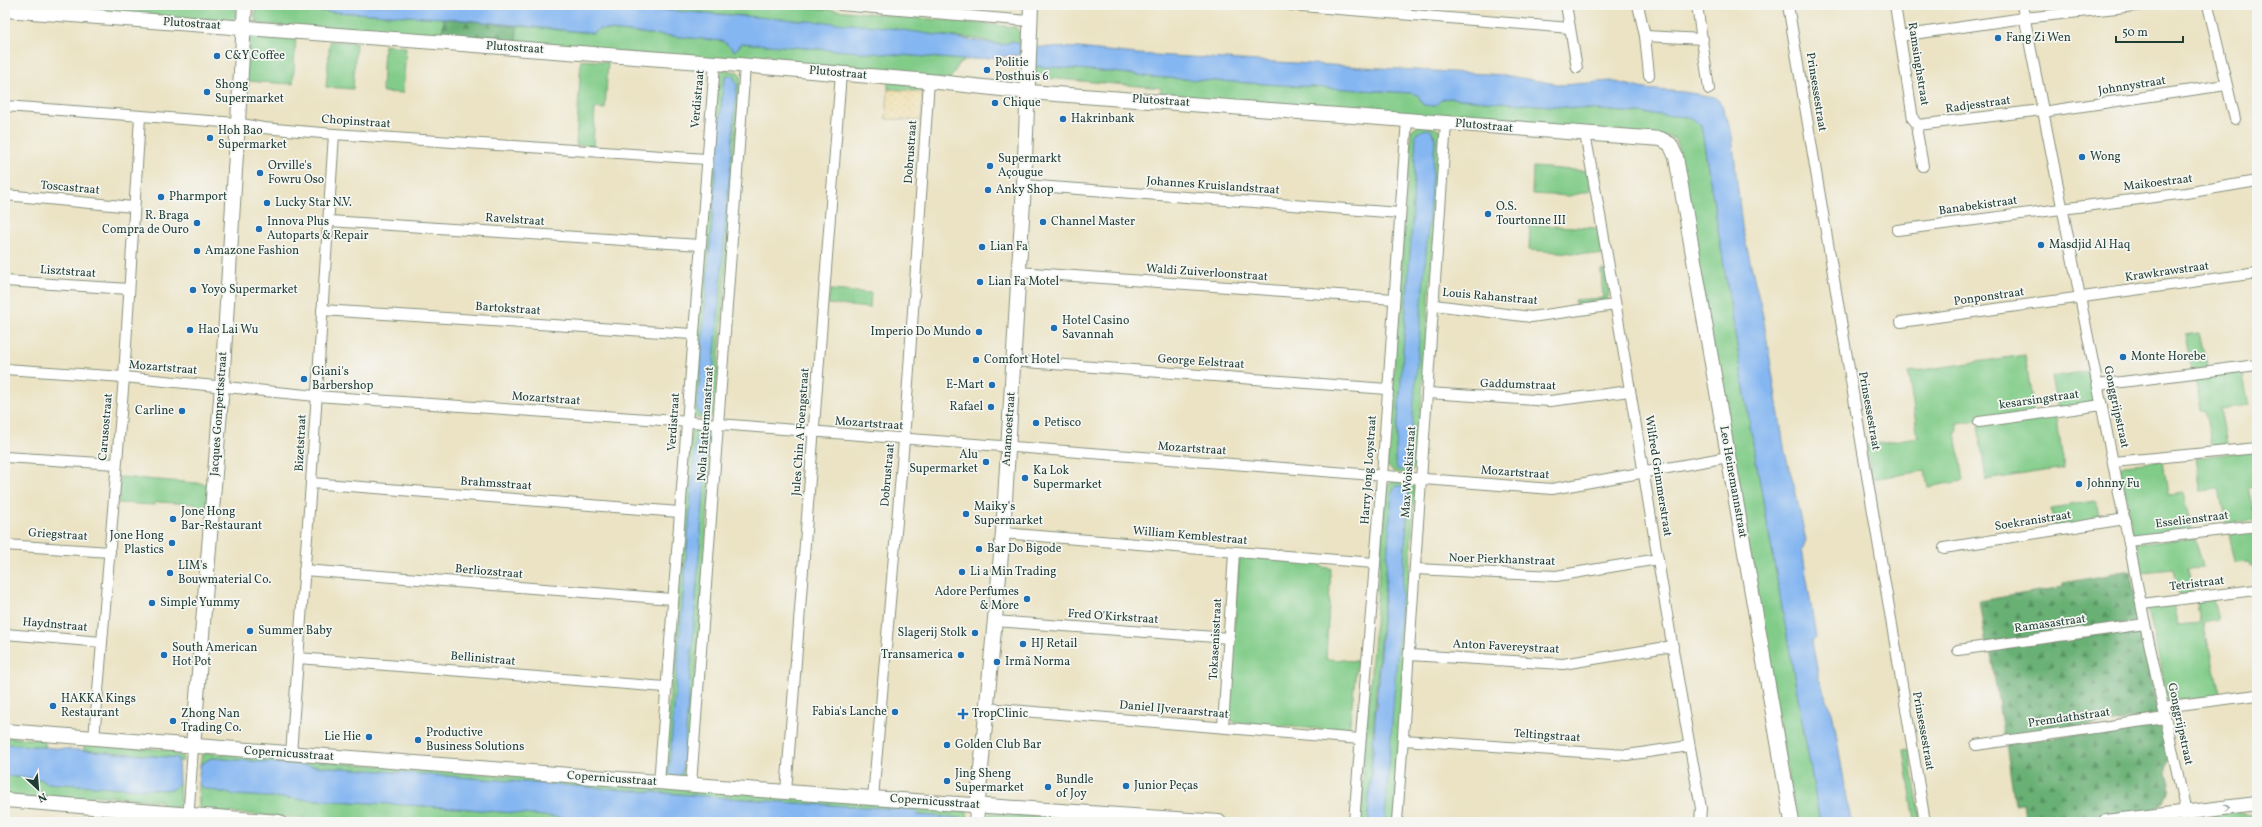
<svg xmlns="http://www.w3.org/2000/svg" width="2262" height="827" viewBox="0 0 2262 827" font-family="Vollkorn,serif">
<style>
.green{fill:#82cc89;stroke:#50845e;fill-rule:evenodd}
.forest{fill:url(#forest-firs);stroke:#447654}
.sand{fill:url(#sand-dots);stroke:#868c69}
.water{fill:#84b6f1;stroke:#527a92}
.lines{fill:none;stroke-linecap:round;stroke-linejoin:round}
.street-casing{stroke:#85907c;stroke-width:12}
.secondary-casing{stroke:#85907c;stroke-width:16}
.street{stroke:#fff;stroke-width:10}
.secondary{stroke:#fff;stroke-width:14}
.oneway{stroke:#8f9e9a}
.poi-dot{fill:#1f6fb2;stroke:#f6f6f2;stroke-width:1.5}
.labels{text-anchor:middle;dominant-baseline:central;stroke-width:3.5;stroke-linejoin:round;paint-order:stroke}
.street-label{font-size:12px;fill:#1f3d34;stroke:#f6f6f2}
.poi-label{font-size:12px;fill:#1f3d34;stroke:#f6f6f2;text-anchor:start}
</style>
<defs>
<pattern id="forest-firs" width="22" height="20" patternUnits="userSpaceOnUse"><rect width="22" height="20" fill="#69b075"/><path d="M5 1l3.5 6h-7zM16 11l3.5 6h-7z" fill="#569061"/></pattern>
<pattern id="sand-dots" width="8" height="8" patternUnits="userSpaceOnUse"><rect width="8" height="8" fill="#eeda9e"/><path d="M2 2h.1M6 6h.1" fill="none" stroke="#ccbc89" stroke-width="1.8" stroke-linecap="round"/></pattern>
</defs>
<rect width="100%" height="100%" fill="#f6f6f2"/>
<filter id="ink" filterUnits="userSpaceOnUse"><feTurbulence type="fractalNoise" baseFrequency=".025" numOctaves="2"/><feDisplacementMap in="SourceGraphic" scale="8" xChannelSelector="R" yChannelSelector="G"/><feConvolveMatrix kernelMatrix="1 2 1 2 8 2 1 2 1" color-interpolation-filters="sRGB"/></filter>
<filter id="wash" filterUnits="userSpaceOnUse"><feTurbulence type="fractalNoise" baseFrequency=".012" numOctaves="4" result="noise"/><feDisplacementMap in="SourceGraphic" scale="16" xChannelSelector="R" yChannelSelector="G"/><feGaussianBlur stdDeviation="0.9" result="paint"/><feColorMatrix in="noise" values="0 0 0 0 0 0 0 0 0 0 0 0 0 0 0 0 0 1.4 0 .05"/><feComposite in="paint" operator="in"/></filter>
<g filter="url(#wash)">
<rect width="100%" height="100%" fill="#ebe3c4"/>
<g class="green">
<path d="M10,5H236V16L231,22Z"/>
<path d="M255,5H270L279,9L444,18L442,38L260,24L255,20Z"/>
<path d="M648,5H783L1015,27L1020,33V44L1012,41L1003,45L977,39L734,15L648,9Z"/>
<path d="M517,26L593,33L598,29L723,41L735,51L742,43L966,60L959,64L950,79L516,45Z"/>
<path d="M250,35L296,36L293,84L245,81Z"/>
<path d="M330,41L356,43L353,89L326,87Z"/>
<path d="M384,45L406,47L403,93L382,92Z"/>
<path d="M581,60L608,62L605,109L595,108L593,146L576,145Z"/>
<path d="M1035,66C1074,69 1113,71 1152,77L1411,93L1418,94L1423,105L1435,106L1442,99L1450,98L1688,117L1701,125L1754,449L1820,822H1796L1676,139L1670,137L1160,97L1161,88L1035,77Z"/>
<path d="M724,70L738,72L741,75L715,412L709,419L696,418L691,412L718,76ZM727,75L733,76L737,85L710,411L698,412L716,158L724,79Z"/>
<path d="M888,81L924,87L923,92L888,89Z"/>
<path d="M1421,124L1442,130L1417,463C1412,476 1404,474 1393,472L1387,465L1411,130ZM1418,132L1434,134L1435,139L1408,467L1395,463L1412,226L1416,145Z"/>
<path d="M1533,167L1587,171L1591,191L1569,196L1532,194Z"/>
<path d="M1530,225L1598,228L1603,255L1529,250Z"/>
<path d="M1601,270H1605L1609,293L1607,300L1576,306L1574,300L1603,298Z"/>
<path d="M830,290L871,293L870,308L828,304Z"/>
<path d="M2199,333L2208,369L2192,371L2185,335Z"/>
<path d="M2025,355L2034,412L1957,423L1958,431L1956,432L1963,481L1928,487L1925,471L1871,479L1866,445L1918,437L1908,372Z"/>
<path d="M2088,371L2095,397L2094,402L2057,409L2051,377Z"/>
<path d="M2242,371L2249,405L2220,409L2228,449L2213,451L2205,411H2201L2195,377Z"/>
<path d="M2056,413L2064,468L1986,480L1978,425Z"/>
<path d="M698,426L710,428L714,434L688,773L683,779L667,777L664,768L691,431ZM706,432L708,437L683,769L681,775L676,688L696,437Z"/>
<path d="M2257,450V486L2248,488L2256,520L2226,524L2219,489L2201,491L2195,458Z"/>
<path d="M2163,461L2168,495L2183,493L2192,529L2134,536L2120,467L2124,465Z"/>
<path d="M120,477L209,484L207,509H196V504L156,502L155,505L118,503Z"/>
<path d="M1392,481L1410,482L1415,487L1394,822H1383L1409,493L1393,488L1376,689L1368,815L1370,822H1359L1386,486Z"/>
<path d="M2096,501L2100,520L2054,527L2051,508Z"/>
<path d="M2257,529V582H2255L2253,566L2250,567L2249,562L2235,563L2229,533Z"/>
<path d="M2195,538L2203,567L2188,568L2192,594L2179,596L2174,569L2141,572L2135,544Z"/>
<path d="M1242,556L1321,563V567L1331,568L1326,659L1357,661L1349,731L1236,723L1228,718L1239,557Z"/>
<path d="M2213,599L2218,620L2203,623L2221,697L2168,701L2148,609L2150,606L2172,602L2178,625L2200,623L2197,601Z"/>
<path d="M5,737L44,740L46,747L5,744Z"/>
<path d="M84,744L170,750L183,757L182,762L179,761L177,758L84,750Z"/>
<path d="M1909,749L1921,822H1915L1904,750Z"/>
<path d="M210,753L963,810L967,812L969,822H963L961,818L918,815L915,810L794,803L211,758L200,765L202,754Z"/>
<path d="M5,776L41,779L46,783L164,790L173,789L179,783L180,802L178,807L161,809V801L91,795V803L5,796Z"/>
<path d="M198,784L203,788L235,795L458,808L623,822H354L206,811L199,807Z"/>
<path d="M2236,812L2247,815L2257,814V819L2230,822H2151Z"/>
<path d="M991,813L1154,822H985L987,815Z"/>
</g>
<g class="forest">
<path d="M444,18L517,26L516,45L442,38Z"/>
<path d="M2130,571L2139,618L2138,621L1986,644L1979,601L2063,587V583Z"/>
<path d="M2141,629L2159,715L2004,739L1990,649Z"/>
<path d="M2155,723C2164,726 2169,751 2169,761C2169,764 2166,767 2166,770C2166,777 2171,785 2169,791C2166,802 2157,808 2148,813L2067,822H2026L2023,804L2015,805L2006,744Z"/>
</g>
<path class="sand" d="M888,89L923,92L921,121L886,119Z"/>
<g class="water">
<path d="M270,5H594L876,26L1003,45L1012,41L1020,44L1019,55L966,60L742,43L735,51L723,41L599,29L594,33L444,18L279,9Z"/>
<path d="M1035,47L1078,48L1137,54L1503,75L1563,85L1611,81L1645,89L1683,92L1715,97L1722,105L1728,121L1732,136L1742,227L1763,316L1785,453L1794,485L1806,541L1802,549L1816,637L1812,641L1819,679L1833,716L1851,822H1820L1754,449L1701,125L1688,117L1450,98L1442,99L1435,106L1423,105L1418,95L1411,93L1152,77C1113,71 1074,69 1035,66Z"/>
<path d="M727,75L733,76L737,85L710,411L705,416L700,415L697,409L723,85Z"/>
<path d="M1425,129L1431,130L1435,139L1409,464L1405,470L1397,469L1395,463L1412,226L1416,134Z"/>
<path d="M700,432H706L708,437L683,769C681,775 679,778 672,777L669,773V769L696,437Z"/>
<path d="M1396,486H1403L1409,493L1385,817L1383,822H1370L1368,815L1392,492Z"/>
<path d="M5,744L178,758L179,783L173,789L164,790L46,783L41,779L5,776Z"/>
<path d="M211,758L794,803L916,810L918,815L961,818L963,822L598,821L458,808L235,795L203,788L198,784L200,765Z"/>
</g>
</g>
<g filter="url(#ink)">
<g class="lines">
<g class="street-casing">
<g id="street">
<path d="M840,5L1029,21"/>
<path d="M1290,5L1570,28"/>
<path d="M1566,5L1577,68"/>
<path d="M1638,5L1645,36L1649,75"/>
<path d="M1697,5L1709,89"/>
<path d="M1788,5L1925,822"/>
<path d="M1895,5L1913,119L1918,125"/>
<path d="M2022,5L2145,624L2186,813"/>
<path d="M2208,5L2235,119"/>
<path d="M1645,36L1703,39"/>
<path d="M1900,36L2024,18L2144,5"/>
<path d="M5,106L237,123L263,128L334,134L706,159"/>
<path d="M2042,112L2226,85"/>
<path d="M1918,125L2042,110"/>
<path d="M1918,125L1917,132L1923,166"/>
<path d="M1585,134C1628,358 1659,584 1701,808L1700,822"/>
<path d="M1024,185L1400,213"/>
<path d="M5,195L133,207"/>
<path d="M329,221L700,245"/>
<path d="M1897,230L2186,193L2257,181"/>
<path d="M1018,272L1394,299"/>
<path d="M5,281L129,289"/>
<path d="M1434,305L1531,317L1615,305"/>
<path d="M322,310L692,334"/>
<path d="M1901,322L2257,273"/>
<path d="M1013,361L1387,389"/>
<path d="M5,369L124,377L316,396L719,424L1552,489L1728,457"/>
<path d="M2098,385L2257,365"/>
<path d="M1428,393L1550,401L1630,391"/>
<path d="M1979,422L2102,405"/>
<path d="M5,457L116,464"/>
<path d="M2114,462L2257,448"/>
<path d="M311,483L679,512"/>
<path d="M1003,533L1374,563"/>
<path d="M2129,541L2257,526"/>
<path d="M5,545L110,552"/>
<path d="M1944,548L2125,519"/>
<path d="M1416,569L1556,576L1658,559"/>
<path d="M304,570L672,599"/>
<path d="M2142,604L2255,590"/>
<path d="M994,621L1229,638"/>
<path d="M5,634L102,642"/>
<path d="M1958,650L2145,624"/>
<path d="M1409,655L1563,664L1673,646"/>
<path d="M298,658L665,687"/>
<path d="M2163,707L2257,695"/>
<path d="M986,708L1360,739"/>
<path d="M1223,727L1234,553"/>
<path d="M94,739L124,377L140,117"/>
<path d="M1403,740L1627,755L1689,746"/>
<path d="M1976,745L2165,718"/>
<path d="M291,754L311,483L334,134"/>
<path d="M659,783L715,63"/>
<path d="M691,784L745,66"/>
<path d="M786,792L841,73"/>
<path d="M873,798L904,440L929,81"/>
<path d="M188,822L193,747"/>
<path d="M1354,822L1382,477L1407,119"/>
<path d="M1397,822L1446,123"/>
</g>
</g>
<g class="secondary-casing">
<g id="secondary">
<path d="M5,10L715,63L929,81L1029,92L1661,139L1670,144L1676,157L1792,822"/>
<path d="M5,731L786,792L1219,822"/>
<path d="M193,747L222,386L245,5"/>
<path d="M5,800L279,822"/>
<path d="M976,822L1003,533L1024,185L1031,5"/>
<path d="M2106,822L2257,804"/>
</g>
</g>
<use href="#street" class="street"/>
<use href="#secondary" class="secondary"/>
</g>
<defs><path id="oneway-chevron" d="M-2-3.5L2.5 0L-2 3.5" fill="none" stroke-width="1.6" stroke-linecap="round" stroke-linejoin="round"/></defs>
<use class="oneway" href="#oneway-chevron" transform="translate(2228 808) rotate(-7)"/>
</g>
<g class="poi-dot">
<circle cx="1998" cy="38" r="4"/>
<circle cx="217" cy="56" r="4"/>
<circle cx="987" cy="70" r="4"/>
<circle cx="207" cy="92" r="4"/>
<circle cx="995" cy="103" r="4"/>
<circle cx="1063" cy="119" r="4"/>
<circle cx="210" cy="138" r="4"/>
<circle cx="2082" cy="157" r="4"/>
<circle cx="990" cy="166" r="4"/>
<circle cx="260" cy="173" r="4"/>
<circle cx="988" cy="190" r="4"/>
<circle cx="161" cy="197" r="4"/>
<circle cx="267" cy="203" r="4"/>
<circle cx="1488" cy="214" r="4"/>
<circle cx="1043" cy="222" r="4"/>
<circle cx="197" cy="223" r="4"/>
<circle cx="259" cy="229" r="4"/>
<circle cx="2041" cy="245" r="4"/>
<circle cx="982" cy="247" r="4"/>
<circle cx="197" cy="251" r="4"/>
<circle cx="980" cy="282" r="4"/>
<circle cx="193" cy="290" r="4"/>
<circle cx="1054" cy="328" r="4"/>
<circle cx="190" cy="330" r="4"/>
<circle cx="979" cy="332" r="4"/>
<circle cx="2123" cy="357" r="4"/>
<circle cx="976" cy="360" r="4"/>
<circle cx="304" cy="379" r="4"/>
<circle cx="992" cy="385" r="4"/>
<circle cx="991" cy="407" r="4"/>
<circle cx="182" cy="411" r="4"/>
<circle cx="1036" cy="423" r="4"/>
<circle cx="986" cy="462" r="4"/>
<circle cx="1025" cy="478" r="4"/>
<circle cx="2079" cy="484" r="4"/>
<circle cx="966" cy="514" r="4"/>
<circle cx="173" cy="519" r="4"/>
<circle cx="172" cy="543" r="4"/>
<circle cx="979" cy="549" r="4"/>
<circle cx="962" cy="572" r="4"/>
<circle cx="170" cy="573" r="4"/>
<circle cx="1027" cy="599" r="4"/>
<circle cx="152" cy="603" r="4"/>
<circle cx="250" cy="631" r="4"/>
<circle cx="975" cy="633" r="4"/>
<circle cx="1023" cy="644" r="4"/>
<circle cx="164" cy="655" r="4"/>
<circle cx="961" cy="655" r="4"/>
<circle cx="997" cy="662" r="4"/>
<circle cx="53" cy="706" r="4"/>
<circle cx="895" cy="712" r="4"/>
<path d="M961 708h4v4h4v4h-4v4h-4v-4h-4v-4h4z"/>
<circle cx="173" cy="721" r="4"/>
<circle cx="369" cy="737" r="4"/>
<circle cx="418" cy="740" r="4"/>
<circle cx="947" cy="745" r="4"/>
<circle cx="947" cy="781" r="4"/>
<circle cx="1126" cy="786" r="4"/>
<circle cx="1048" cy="787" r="4"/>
</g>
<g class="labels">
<g class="street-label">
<text transform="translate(192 24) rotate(4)">Plutostraat</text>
<text transform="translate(515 48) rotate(4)">Plutostraat</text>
<text transform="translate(1918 64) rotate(81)">Ramsinghstraat</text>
<text transform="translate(838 73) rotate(5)">Plutostraat</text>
<text transform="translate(2132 86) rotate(-9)">Johnnystraat</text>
<text transform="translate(1816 92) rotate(81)">Prinsessestraat</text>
<text transform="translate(698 99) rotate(-85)">Verdistraat</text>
<text transform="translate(1161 101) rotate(4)">Plutostraat</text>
<text transform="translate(1978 105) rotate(-8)">Radjesstraat</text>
<text transform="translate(356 122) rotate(4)">Chopinstraat</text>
<text transform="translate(1484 126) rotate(5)">Plutostraat</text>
<text transform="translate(911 152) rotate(-86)">Dobrustraat</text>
<text transform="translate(2158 183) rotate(-7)">Maikoestraat</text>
<text transform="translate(1213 186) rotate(4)">Johannes Kruislandstraat</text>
<text transform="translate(70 188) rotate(5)">Toscastraat</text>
<text transform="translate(1978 206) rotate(-8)">Banabekistraat</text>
<text transform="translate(515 220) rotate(4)">Ravelstraat</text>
<text transform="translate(68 272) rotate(4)">Lisztstraat</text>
<text transform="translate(2167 272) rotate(-8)">Krawkrawstraat</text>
<text transform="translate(1207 273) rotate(4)">Waldi Zuiverloonstraat</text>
<text transform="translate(1490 297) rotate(5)">Louis Rahanstraat</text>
<text transform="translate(1989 297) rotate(-8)">Ponponstraat</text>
<text transform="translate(508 309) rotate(4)">Bartokstraat</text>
<text transform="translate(1201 362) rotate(4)">George Eelstraat</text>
<text transform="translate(163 368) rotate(5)">Mozartstraat</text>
<text transform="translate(1518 385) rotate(2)">Gaddumstraat</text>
<text transform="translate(546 399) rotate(4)">Mozartstraat</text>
<text transform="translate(2039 400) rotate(-8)">kesarsingstraat</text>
<text transform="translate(2116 407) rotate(78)">Gonggrijpstraat</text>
<text transform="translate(1869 411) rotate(80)">Prinsessestraat</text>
<text transform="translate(219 414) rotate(-86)">Jacques Gompertsstraat</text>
<text transform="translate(674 422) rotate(-86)">Verdistraat</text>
<text transform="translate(706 424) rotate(-86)">Nola Hattermanstraat</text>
<text transform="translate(869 424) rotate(4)">Mozartstraat</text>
<text transform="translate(106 427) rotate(-85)">Carusostraat</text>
<text transform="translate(1009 429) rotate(-86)">Anamoestraat</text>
<text transform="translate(801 432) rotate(-86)">Jules Chin A Foengstraat</text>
<text transform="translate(301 443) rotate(-87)">Bizetstraat</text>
<text transform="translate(1192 449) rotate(4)">Mozartstraat</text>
<text transform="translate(1369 470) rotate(-86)">Harry Jong Loystraat</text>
<text transform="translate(1409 472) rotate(-86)">Max Woiskistraat</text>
<text transform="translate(1515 473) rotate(4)">Mozartstraat</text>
<text transform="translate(888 475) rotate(-85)">Dobrustraat</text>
<text transform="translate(1658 476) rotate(81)">Wilfred Grimmerstraat</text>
<text transform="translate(1733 482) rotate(80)">Leo Heinemannstraat</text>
<text transform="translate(496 484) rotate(4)">Brahmsstraat</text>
<text transform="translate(2192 520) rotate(-7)">Esselienstraat</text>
<text transform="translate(2033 521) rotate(-9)">Soekranistraat</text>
<text transform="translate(58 535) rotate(4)">Griegstraat</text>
<text transform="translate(1190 536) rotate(5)">William Kemblestraat</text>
<text transform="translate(1502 560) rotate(2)">Noer Pierkhanstraat</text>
<text transform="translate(489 572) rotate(5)">Berliozstraat</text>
<text transform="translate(2197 584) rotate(-7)">Tetristraat</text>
<text transform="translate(1113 617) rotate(4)">Fred O'Kirkstraat</text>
<text transform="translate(2050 624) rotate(-8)">Ramasastraat</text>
<text transform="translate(55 625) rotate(5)">Haydnstraat</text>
<text transform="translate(1216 639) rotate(-87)">Tokasenisstraat</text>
<text transform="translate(1506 647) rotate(3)">Anton Favereystraat</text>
<text transform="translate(483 659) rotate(5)">Bellinistraat</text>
<text transform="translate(1174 710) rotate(5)">Daniel IJveraarstraat</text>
<text transform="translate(2069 718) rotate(-8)">Premdathstraat</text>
<text transform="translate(2180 724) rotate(78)">Gonggrijpstraat</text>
<text transform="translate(1923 731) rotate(80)">Prinsessestraat</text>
<text transform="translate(1547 736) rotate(4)">Teltingstraat</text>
<text transform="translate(289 754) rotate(4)">Copernicusstraat</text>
<text transform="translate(612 779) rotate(4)">Copernicusstraat</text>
<text transform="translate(935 802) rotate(4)">Copernicusstraat</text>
</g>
<g class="poi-label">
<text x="2006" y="38">Fang Zi Wen</text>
<text x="225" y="56">C&amp;Y Coffee</text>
<text x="995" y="63">Politie<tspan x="995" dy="14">Posthuis 6</tspan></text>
<text x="215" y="85">Shong<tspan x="215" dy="14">Supermarket</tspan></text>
<text x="1003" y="103">Chique</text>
<text x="1071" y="119">Hakrinbank</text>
<text x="218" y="131">Hoh Bao<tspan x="218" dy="14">Supermarket</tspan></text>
<text x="2090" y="157">Wong</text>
<text x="998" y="159">Supermarkt<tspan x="998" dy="14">Açougue</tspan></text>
<text x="268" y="166">Orville's<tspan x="268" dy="14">Fowru Oso</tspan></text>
<text x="996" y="190">Anky Shop</text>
<text x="169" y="197">Pharmport</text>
<text x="275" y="203">Lucky Star N.V.</text>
<text x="1496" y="207">O.S.<tspan x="1496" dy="14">Tourtonne III</tspan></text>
<text x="189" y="216" text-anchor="end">R. Braga<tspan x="189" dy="14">Compra de Ouro</tspan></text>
<text x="267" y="222">Innova Plus<tspan x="267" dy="14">Autoparts &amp; Repair</tspan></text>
<text x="1051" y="222">Channel Master</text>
<text x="2049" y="245">Masdjid Al Haq</text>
<text x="990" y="247">Lian Fa</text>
<text x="205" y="251">Amazone Fashion</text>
<text x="988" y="282">Lian Fa Motel</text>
<text x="201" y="290">Yoyo Supermarket</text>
<text x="1062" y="321">Hotel Casino<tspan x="1062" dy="14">Savannah</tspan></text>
<text x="198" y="330">Hao Lai Wu</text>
<text x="971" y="332" text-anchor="end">Imperio Do Mundo</text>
<text x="2131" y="357">Monte Horebe</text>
<text x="984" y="360">Comfort Hotel</text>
<text x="312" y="372">Giani's<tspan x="312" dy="14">Barbershop</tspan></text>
<text x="984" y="385" text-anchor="end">E-Mart</text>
<text x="983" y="407" text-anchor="end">Rafael</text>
<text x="174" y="411" text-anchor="end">Carline</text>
<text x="1044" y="423">Petisco</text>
<text x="978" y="455" text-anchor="end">Alu<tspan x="978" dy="14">Supermarket</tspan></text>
<text x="1033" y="471">Ka Lok<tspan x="1033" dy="14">Supermarket</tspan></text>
<text x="2087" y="484">Johnny Fu</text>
<text x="974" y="507">Maiky's<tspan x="974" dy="14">Supermarket</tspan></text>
<text x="181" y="512">Jone Hong<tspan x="181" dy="14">Bar-Restaurant</tspan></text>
<text x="164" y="536" text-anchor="end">Jone Hong<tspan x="164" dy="14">Plastics</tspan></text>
<text x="987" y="549">Bar Do Bigode</text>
<text x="178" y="566">LIM's<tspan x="178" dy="14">Bouwmaterial Co.</tspan></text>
<text x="970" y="572">Li a Min Trading</text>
<text x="1019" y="592" text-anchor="end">Adore Perfumes<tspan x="1019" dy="14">&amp; More</tspan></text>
<text x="160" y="603">Simple Yummy</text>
<text x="258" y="631">Summer Baby</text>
<text x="967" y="633" text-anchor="end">Slagerij Stolk</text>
<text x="1031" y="644">HJ Retail</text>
<text x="172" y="648">South American<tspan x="172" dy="14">Hot Pot</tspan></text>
<text x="953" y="655" text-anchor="end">Transamerica</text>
<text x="1005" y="662">Irmã Norma</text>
<text x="61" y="699">HAKKA Kings<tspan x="61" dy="14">Restaurant</tspan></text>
<text x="887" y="712" text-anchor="end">Fabia's Lanche</text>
<text x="181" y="714">Zhong Nan<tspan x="181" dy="14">Trading Co.</tspan></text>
<text x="972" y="714">TropClinic</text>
<text x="426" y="733">Productive<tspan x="426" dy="14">Business Solutions</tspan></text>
<text x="361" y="737" text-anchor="end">Lie Hie</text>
<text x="955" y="745">Golden Club Bar</text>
<text x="955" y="774">Jing Sheng<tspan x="955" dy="14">Supermarket</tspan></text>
<text x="1056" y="780">Bundle<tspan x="1056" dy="14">of Joy</tspan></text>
<text x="1134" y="786">Junior Peças</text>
</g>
</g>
<rect width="2262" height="827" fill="none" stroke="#f6f6f2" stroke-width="20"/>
<g transform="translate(38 789) rotate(154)" stroke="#f6f6f2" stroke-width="3" paint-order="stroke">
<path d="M0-3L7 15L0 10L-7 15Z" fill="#1f3d34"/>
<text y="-6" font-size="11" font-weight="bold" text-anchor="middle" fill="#1f3d34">N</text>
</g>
<path d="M2116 36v6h67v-6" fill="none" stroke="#1f3d34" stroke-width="2"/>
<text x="2122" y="36" font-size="12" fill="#1f3d34" stroke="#f6f6f2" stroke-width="3" paint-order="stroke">50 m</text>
</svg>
